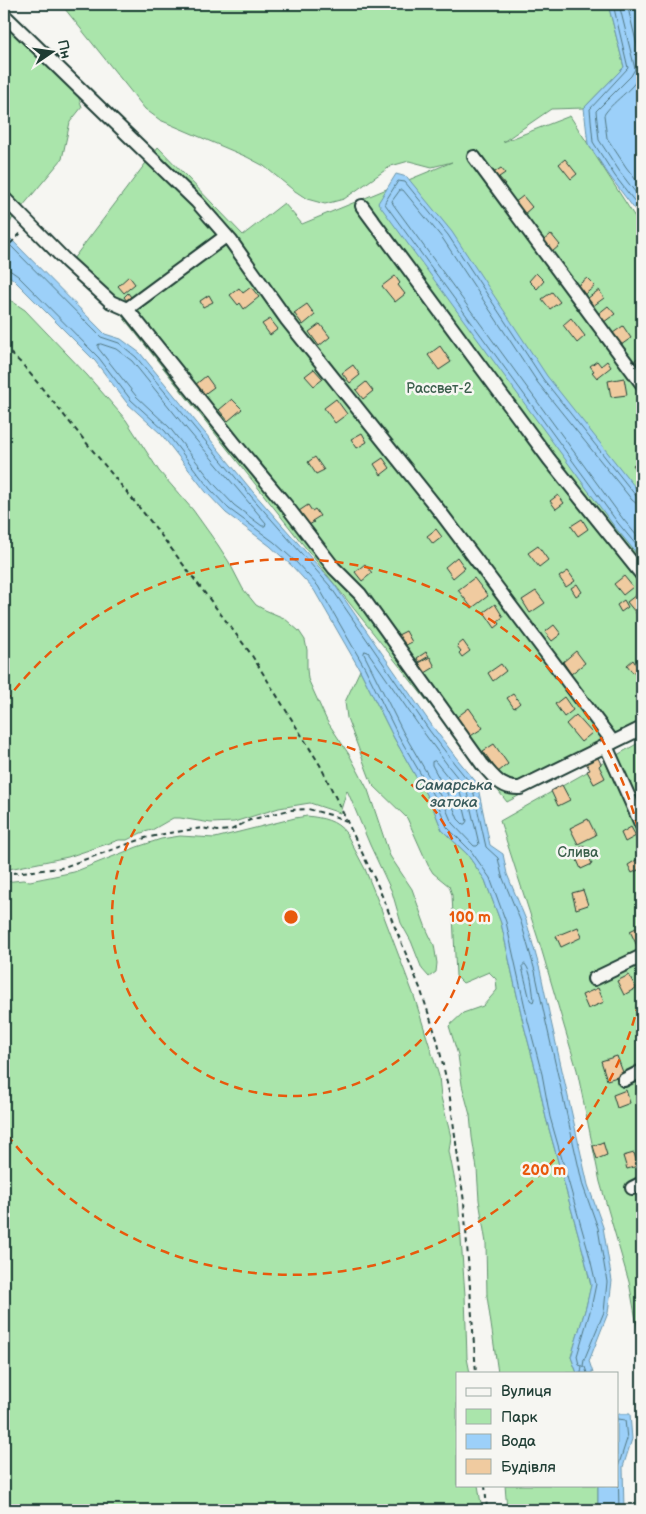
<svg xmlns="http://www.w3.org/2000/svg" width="646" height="1514" viewBox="0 0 646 1514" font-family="'Balsamiq Sans',sans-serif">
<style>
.green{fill:#aae5ab;stroke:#649170}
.water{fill:#9cd0f9;stroke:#6a95aa}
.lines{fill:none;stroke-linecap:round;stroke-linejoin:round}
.shore{stroke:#517883;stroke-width:1}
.building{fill:#f0cba0;stroke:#1f3d34}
.minor-casing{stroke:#1f3d34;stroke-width:16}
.path{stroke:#1f3d34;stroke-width:2;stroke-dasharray:5 4;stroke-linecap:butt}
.minor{stroke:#f6f6f2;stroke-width:12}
.ring{fill:none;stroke:#e8590c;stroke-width:2.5;stroke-dasharray:9 6}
.labels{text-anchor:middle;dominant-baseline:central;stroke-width:5;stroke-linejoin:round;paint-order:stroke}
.park-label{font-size:14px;fill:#3b5f4c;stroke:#f6f6f2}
.water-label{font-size:15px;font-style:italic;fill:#385a5b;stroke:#f6f6f2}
.centre{fill:#e8590c;stroke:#f6f6f2;stroke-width:2.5}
.ring-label{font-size:15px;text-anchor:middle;font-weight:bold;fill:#e8590c;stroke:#f6f6f2;stroke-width:5;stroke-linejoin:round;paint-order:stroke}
</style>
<rect width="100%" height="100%" fill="#f6f6f2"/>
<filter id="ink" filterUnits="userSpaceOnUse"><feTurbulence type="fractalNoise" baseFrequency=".02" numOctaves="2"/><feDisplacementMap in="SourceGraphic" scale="10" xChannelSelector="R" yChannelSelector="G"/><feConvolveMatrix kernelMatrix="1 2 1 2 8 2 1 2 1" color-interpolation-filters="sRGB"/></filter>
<g filter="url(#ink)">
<g class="green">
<path d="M61,4H608L624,67L584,108L551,109L503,142L570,116L642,228V731L507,802L111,302L70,263L158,147L243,235L284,203L302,224L452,162L432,167L409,161L391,166L344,199L325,204L307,199L292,189L264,166L247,157L160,120L145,109Z"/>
<path d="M4,7L12,22L76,90L82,107L70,122L62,159L12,219L5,233L4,232Z"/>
<path d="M4,296L25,310L87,375L126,420L159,471L193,510L218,545L229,562L243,589L256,605L265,610L284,618L299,631L305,640L307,650V669L308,679L327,721L350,756L368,790L390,856L412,889L426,928L434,945L437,963L436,972L429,977L422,969L411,941L401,923L392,892L370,845L347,790L340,813L310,803L279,808L234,822L211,823L180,818H173L152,830L141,833L127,840H119L68,857L4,870Z"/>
<path d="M360,670L394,738L432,805L442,830L467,854L485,880L501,923L523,1022L537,1075L546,1118L584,1255L591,1286L586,1307L571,1357L577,1373H498L487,1296L486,1243L479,1200L477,1169L472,1137L470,1115L462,1085L458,1055L449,1026L463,1013L483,1006L497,990L496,979L489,972L463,983L456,976L452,895L449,886L433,873L428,865L407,818L372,784L347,718L345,702Z"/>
<path d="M642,741V1353L629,1282L600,1182L577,1070L541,948L500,821Z"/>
<path d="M307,816C323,818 336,820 346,833L365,869L380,906L414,996L439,1076L441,1097L451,1137L449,1151L458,1197L465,1295L467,1358L470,1373H457V1485H478L482,1510H4V882L23,880L30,881L74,872L137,847L161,839L180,836L215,838L295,818Z"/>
<path d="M505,1485H598V1510H507Z"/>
</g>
<g class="water">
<path d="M608,4H642V219L611,178L588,144L584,108L624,67Z"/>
<path d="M396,174L407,177L452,232L547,376L642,496V560L614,526L378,203Z"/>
<path d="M4,232L105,334L121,339L140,353L253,492L334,584L433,727L458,760L477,783L490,845L503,854L507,874L526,920L540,970L550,1017L588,1185L603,1227L612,1281L608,1313L589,1361L593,1373H577L571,1357L586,1307L591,1285L584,1255L546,1118L537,1075L523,1022L501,923L485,880L467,854L442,830L432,805L394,738L360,670L314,590L292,566L270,546L226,513L206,492L161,434L127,403L95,361L14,280L4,272Z"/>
<path d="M617,1414H630L632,1439L623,1467L624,1510H598V1485H617Z"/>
</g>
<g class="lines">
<g class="shore">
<path d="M613,4L628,68L590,109L593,142L615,176L642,211"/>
<path d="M619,4L635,69L631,76L596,111L599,140L620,172L642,201"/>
<path d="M627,4L642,66"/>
<path d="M642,68C639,87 614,99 604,115L607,138L626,167L642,188"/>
<path d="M4,239L101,337L119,343L136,357L250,495L330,586L429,730L454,763L472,785L486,847L498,858L502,876L521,922L535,971L545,1018L583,1186L598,1228L607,1282L604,1312L584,1360L583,1366L585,1367L587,1373"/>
<path d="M4,268L8,269L18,276L99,358L131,400L165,431L210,489L229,509L274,542L296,562L318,586L365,668L398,735L437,802L447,827L471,851L490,878L506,922L528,1021L542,1074L550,1117L589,1254L596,1284L591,1308L577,1356L579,1365L582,1366L581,1373"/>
<path d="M101,344L116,349L132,361L186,428L266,523L265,526H262L234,505L215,485L169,427L136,396L98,348V345Z"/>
<path d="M642,498L636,496L543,379L448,235L405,182L398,181L385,202V204L618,523L642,552"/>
<path d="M642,505L637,504L632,500L538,383L443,239L403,190H400L392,201L393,204L623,519L642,542"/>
<path d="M365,651L368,652L424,733L449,767L466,788L479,844L477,846H474L452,823L442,799L403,732L364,654Z"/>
<path d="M435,761L460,792L467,821L465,824H463L458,819L449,797L432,765V762Z"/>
<path d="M525,964C532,972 532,988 534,999L533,1002L530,1000L522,967Z"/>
<path d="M617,1419L625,1420L627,1439L618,1467L619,1510"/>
</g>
</g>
<g class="building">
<path d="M565,159L577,174L571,179L559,164Z"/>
<path d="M501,168L505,173L499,177L505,184L499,188L492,174Z"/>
<path d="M523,196L532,207L523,215L514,203Z"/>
<path d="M551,234L560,245L552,252L543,241Z"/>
<path d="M536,273L544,281L537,289L529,281Z"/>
<path d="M129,276L135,284L124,293L118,286Z"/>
<path d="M395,276L400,283L398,285L405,294L395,302L382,286Z"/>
<path d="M587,278L595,286L583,296L576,287Z"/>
<path d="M251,287L259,297L244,309L240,303L238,305L230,295L239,288L243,293Z"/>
<path d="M599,290L604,298L589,309L584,301Z"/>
<path d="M552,292L560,302L550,309L542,299Z"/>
<path d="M128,293L131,297L127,301L124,297Z"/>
<path d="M209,295L213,302L203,307L200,301Z"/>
<path d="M307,304L315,315L303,325L294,313Z"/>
<path d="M608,306L615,314L604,322L598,314Z"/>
<path d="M571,318L585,336L577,343L563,325Z"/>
<path d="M270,319L278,329L270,335L262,324Z"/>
<path d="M320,324L330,337L319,346L309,332Z"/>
<path d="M623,326L631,338L621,345L613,333Z"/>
<path d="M440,346L451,362L439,370L428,355Z"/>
<path d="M642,355V370L635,360Z"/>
<path d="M597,361L601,366L607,361L611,367L597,378L592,372L594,371L590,366Z"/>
<path d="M353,365L360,375L350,383L342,373Z"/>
<path d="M314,369L323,379L314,386L305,376Z"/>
<path d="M206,376L214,387L203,395L195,385Z"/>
<path d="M624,378L627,395L611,397L608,381Z"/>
<path d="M366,382L373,391L363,399L356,390Z"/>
<path d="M232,399L242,409L228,421L219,410Z"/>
<path d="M336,399L347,414L335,423L324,408Z"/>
<path d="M642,415V427L640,428L636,417Z"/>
<path d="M362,433L367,442L357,448L351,439Z"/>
<path d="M315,457L324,470L316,474L308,462Z"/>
<path d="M383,458L390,468L381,475L374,464Z"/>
<path d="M637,462L642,468V473L640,474L633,465Z"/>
<path d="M558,495L564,503L556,509L550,501Z"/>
<path d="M308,505L312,511L315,509L320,516L312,521L314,522L309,525L299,511Z"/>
<path d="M582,519L588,529L578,536L571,526Z"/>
<path d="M436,529L442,537L433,544L427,536Z"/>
<path d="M538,546L548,560L539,567L528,553Z"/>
<path d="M457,557L465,568L453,578L445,567Z"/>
<path d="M365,564L372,573L362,581L355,572Z"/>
<path d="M568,571L575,581L566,587L559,577Z"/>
<path d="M624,576L633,587L623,595L614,584Z"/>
<path d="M474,578L488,596L472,608L458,590Z"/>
<path d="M577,584L582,592L576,596L571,588Z"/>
<path d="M536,591L545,603L530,613L522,600Z"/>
<path d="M640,592L642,596V617L640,618L627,602Z"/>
<path d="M624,600L628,607L621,612L617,605Z"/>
<path d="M495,604L503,617L498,621L500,624L495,628L484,612Z"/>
<path d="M554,625L561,634L552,641L545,632Z"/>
<path d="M406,631L412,642L404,646L398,635Z"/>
<path d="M463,641L470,651L462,657L459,653L461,651L457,646Z"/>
<path d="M576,651L585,663L571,674L563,662Z"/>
<path d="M426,652L429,656L419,662L417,658Z"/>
<path d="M430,657L435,667L425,673L419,663Z"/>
<path d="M633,660L639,669L633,673L627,665Z"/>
<path d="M501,664L506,671L493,681L488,673Z"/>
<path d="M513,694L520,703L514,708L507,698Z"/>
<path d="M564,697L573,710L564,717L555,704Z"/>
<path d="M469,708L483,728L469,737L453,720Z"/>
<path d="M576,715L592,733L581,742L566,724Z"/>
<path d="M494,744L508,764L498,772L483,751Z"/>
<path d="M597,756L601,764L599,766L605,778L594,784L587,771L590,770L586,763Z"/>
<path d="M562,785L570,800L558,806L551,791Z"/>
<path d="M588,819L596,835L578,844L570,828Z"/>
<path d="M631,827L636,836L625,842L621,833Z"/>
<path d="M584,846L592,864L581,869L573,851Z"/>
<path d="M641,857L642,868L632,873L628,865Z"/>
<path d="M583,890L588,905L576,909L572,893Z"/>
<path d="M578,927L582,937L561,947L556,936Z"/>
<path d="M638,927L642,937V946L638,948L630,931Z"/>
<path d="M629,975L636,988L624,995L617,981Z"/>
<path d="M598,988L604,1002L588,1009L582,995Z"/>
<path d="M617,1056L624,1075L607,1080L601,1061Z"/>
<path d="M626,1090L630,1103L617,1108L613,1095Z"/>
<path d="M603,1142L607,1155L597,1159L593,1146Z"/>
<path d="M634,1153L638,1166L627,1169L623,1156Z"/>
</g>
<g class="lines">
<g class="minor-casing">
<g id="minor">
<path d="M4,15L197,202L231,241L287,320L441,513L613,742"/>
<path d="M474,157L642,384"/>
<path d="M4,198L66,261L111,302L127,309L226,236"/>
<path d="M362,206L549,459L642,575"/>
<path d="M127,309L235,444L285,504L334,568L360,594L482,764C494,777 501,789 520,788L642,728"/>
<path d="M606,746L642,826"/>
<path d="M594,979L642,956"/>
<path d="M624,1080L642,1071"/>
<path d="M632,1188L642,1183"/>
</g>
</g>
<g class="path">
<path d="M4,250L21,233"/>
<path d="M4,347L23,365L151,522L251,654L320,765L378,886L420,988L437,1039L449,1091L464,1202L476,1373"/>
<path d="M4,874L61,868L145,838L169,833L202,828L218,831L231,830L250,820L289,810L308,809L331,815L349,822"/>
<path d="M485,1485L487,1510"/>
</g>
<use href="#minor" class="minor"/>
</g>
</g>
<g class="ring">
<circle cx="291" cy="917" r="179"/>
<path d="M642 988A358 358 0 0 1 5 1132M5 702A358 358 0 0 1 642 846"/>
</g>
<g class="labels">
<g class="park-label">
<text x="439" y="388">Рассвет-2</text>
<text x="578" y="852">Слива</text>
</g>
<g class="water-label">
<text x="454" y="785">Самарська<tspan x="454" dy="17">затока</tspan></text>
</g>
</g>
<circle cx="291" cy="917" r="8" class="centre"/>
<g class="ring-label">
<text x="470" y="922">100 m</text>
<text x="544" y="1175">200 m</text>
</g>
<rect width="646" height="1514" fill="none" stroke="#f6f6f2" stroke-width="20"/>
<rect x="10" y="10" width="626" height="1494" fill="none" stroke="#1f3d34" stroke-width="2" filter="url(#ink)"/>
<rect x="456" y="1372" width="162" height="115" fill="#f6f6f2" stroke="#a0aca6"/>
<rect x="466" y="1388" width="25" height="8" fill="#f6f6f2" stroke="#a0aca6"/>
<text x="501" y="1396" font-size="15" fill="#1f3d34">Вулиця</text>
<rect x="466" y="1409" width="25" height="15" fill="#aae5ab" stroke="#a0aca6"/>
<text x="501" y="1422" font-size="15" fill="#1f3d34">Парк</text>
<rect x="466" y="1434" width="25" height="15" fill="#9cd0f9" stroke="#a0aca6"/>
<text x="501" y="1446" font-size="15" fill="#1f3d34">Вода</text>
<rect x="466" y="1459" width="25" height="15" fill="#f0cba0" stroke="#a0aca6"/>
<text x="501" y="1472" font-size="15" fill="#1f3d34">Будівля</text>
<g transform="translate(52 52) rotate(77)" stroke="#f6f6f2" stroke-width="4" paint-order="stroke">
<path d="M0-4L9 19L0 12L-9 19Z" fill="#1f3d34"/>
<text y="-8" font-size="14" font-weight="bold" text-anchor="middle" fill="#1f3d34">Пн</text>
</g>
</svg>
